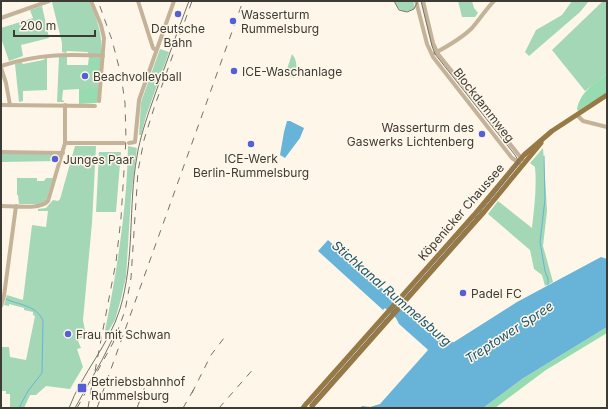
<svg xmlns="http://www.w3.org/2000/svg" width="608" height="409" viewBox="0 0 608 409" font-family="Inter,sans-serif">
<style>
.green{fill:#a3d7b5}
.forest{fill:#97dbb0}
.water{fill:#68b4d8}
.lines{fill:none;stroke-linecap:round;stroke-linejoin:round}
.stream{stroke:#68b4d8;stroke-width:1}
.minor{stroke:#c4b399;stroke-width:4}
.major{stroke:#977946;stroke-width:5}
.tram{stroke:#76726a;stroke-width:1}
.rail{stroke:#76726a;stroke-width:1;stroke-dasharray:7 7;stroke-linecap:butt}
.poi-dot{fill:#555fd6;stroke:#fef7e9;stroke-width:1.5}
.labels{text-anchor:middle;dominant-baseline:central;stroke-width:3;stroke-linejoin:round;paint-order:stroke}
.poi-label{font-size:12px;fill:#3d3b35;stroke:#fef7e9;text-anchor:start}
.street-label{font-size:12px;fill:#3d3b35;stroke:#fef7e9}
.water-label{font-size:13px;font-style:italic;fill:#19556e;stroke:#fef7e9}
</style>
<rect width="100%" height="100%" fill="#fef7e9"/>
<g class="green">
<path d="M53,1H89C97,19 103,34 101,55H88V52L67,51L66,53L62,52V43L52,2Z"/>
<path d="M395,1H413L415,8C406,14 397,11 395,1Z"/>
<path d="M458,1H472L474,8L478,13L475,17H462Z"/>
<path d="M572,1H589L580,12L529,56L525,52L536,30L562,15Z"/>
<path d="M603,1H607V74L585,91L552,50Z"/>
<path d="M42,6L49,38L21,45L23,56L9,61L1,38V28L33,18L30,10Z"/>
<path d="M160,49L169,52L146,116L141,135H139L141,102Z"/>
<path d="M292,54C298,61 297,70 294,78L285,75Z"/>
<path d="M47,57V90L23,91V101L19,102L15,64L21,62L23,64L43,60Z"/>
<path d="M59,57H67V65H88L89,57L101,58L97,103L79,104V89L63,90L62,100L64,101V102H57Z"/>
<path d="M75,146H96L92,223L83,320L86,336L84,338H80L78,341L81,348L77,349L83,367L70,389L46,386L36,395H30L24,408H10V394H6V391H1V347H9L10,357L26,360L35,316L33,315V312L24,310V308L9,304V306L4,305L7,295L23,300L32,225L46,227L48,211H38V209L46,208L53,200L58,201L60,199Z"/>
<path d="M128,146L137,148L131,197L126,277L121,299L115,320L106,335L105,331C117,270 127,208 128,146Z"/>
<path d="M543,148L547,211L543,246L553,282L545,286L542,275L534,269L530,250L488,214L498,201L532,228C534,208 537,188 535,167L530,163Z"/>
<path d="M99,152H121L116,212H96Z"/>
<path d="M1,154H60L58,161L1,162Z"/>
<path d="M17,178H37V181H44L46,178H53L46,201L41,204H19L18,195H17Z"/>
</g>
<g class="forest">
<path d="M91,57L100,58V75L88,74L89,58Z"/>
<path d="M607,74V93L578,111L577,109C581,91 593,85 607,74Z"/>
<path d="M89,88H99L97,103H79V89L89,90Z"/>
<path d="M607,327V333L546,370L495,408H483L522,379Z"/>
</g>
<g class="water">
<path d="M287,121H290L304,128L300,138L285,158L280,155L284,132Z"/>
<path d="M328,240L393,298L391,301L403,311L409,314L443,343L454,342L517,302L601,257L607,259V327L522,379L483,408H360L362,406L370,407L380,404L428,350L426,348L399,324L396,318L385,308L383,310L318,251Z"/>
</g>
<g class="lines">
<g class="stream">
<path d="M544,156L545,199L540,242L545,271L548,279V285"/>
<path d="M6,299C18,305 37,305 43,321L42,373L28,391L19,408"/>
</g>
<g class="minor">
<path d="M91,1L101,25L104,38L99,101"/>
<path d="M138,1L153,48L156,50"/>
<path d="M416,1L427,44L433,57L512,158L519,163"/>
<path d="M423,1L433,43L438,54L522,159"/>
<path d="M1,18L49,1"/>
<path d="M435,53C448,46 462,38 472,28C480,19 486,9 494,1"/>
<path d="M1,66C38,54 65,54 103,56"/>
<path d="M1,68L6,83L10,105"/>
<path d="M1,105L95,106"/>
<path d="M579,117L583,121L607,127"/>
<path d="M65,143H124"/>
<path d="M129,143L135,142L139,100L174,1"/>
<path d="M1,152L63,153"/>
<path d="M1,206C12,206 41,210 48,201L65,143V105"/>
<path d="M1,306L4,296L16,206"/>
</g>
<g class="major">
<path d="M308,402L474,215L524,155L552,131L607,95"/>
<path d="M312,406L484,212L541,143"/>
<path d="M303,408L306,404"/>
</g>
<g class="tram">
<path d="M394,1L399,10L407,12L414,9L418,1"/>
<path d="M310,405L473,221L517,166L518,160L515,155L435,54L432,46L421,1"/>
<path d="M69,408C82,373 109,345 120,309C135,259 128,206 137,156C140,138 146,120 152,103C164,69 176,35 189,1"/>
<path d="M75,408L102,360L114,336"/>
</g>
<g class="rail">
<path d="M95,371L116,262L121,218L126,139L125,103L121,75L112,40L98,1"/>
<path d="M192,393L211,355L224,338"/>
<path d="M77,408L113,343L125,311L131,278L138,171L144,140L154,108L192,1"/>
<path d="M88,408L92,384"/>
<path d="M97,408L243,1"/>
<path d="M137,408L146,384"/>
<path d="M183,408L194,389"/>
<path d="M219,408L256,366"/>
</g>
</g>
<g class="poi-dot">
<circle cx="178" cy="14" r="4"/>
<circle cx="233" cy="21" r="4"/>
<circle cx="234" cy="71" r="4"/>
<circle cx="85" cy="76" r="4"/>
<circle cx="482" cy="134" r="4"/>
<circle cx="251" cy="144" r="4"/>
<circle cx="55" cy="159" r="4"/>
<circle cx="463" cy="293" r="4"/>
<circle cx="68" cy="334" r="4"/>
<rect x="77" y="383" width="10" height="10" rx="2"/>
</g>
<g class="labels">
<g class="poi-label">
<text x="241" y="14">Wasserturm<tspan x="241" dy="14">Rummelsburg</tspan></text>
<text x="178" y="28" text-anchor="middle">Deutsche<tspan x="178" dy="14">Bahn</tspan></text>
<text x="242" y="71">ICE-Waschanlage</text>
<text x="93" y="76">Beachvolleyball</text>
<text x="474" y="127" text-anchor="end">Wasserturm des<tspan x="474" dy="14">Gaswerks Lichtenberg</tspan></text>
<text x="251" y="158" text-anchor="middle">ICE-Werk<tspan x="251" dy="14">Berlin-Rummelsburg</tspan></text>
<text x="63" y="159">Junges Paar</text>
<text x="471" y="293">Padel FC</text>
<text x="76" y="334">Frau mit Schwan</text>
<text x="91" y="381">Betriebsbahnhof<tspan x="91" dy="14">Rummelsburg</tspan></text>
</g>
<g class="street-label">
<text transform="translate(484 105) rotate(52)">Blockdammweg</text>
<text transform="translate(461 212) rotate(-49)">Köpenicker Chaussee</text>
</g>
<g class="water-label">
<text transform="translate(392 293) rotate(41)">Stichkanal Rummelsburg</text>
<text transform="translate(509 332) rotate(-33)">Treptower Spree</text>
</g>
</g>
<rect width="608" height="409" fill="none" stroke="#3d3b35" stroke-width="4"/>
<path d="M14 30v6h81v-6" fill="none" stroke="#3d3b35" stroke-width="2"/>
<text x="20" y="30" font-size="12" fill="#3d3b35" stroke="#fef7e9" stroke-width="3" paint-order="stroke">200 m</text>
</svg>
